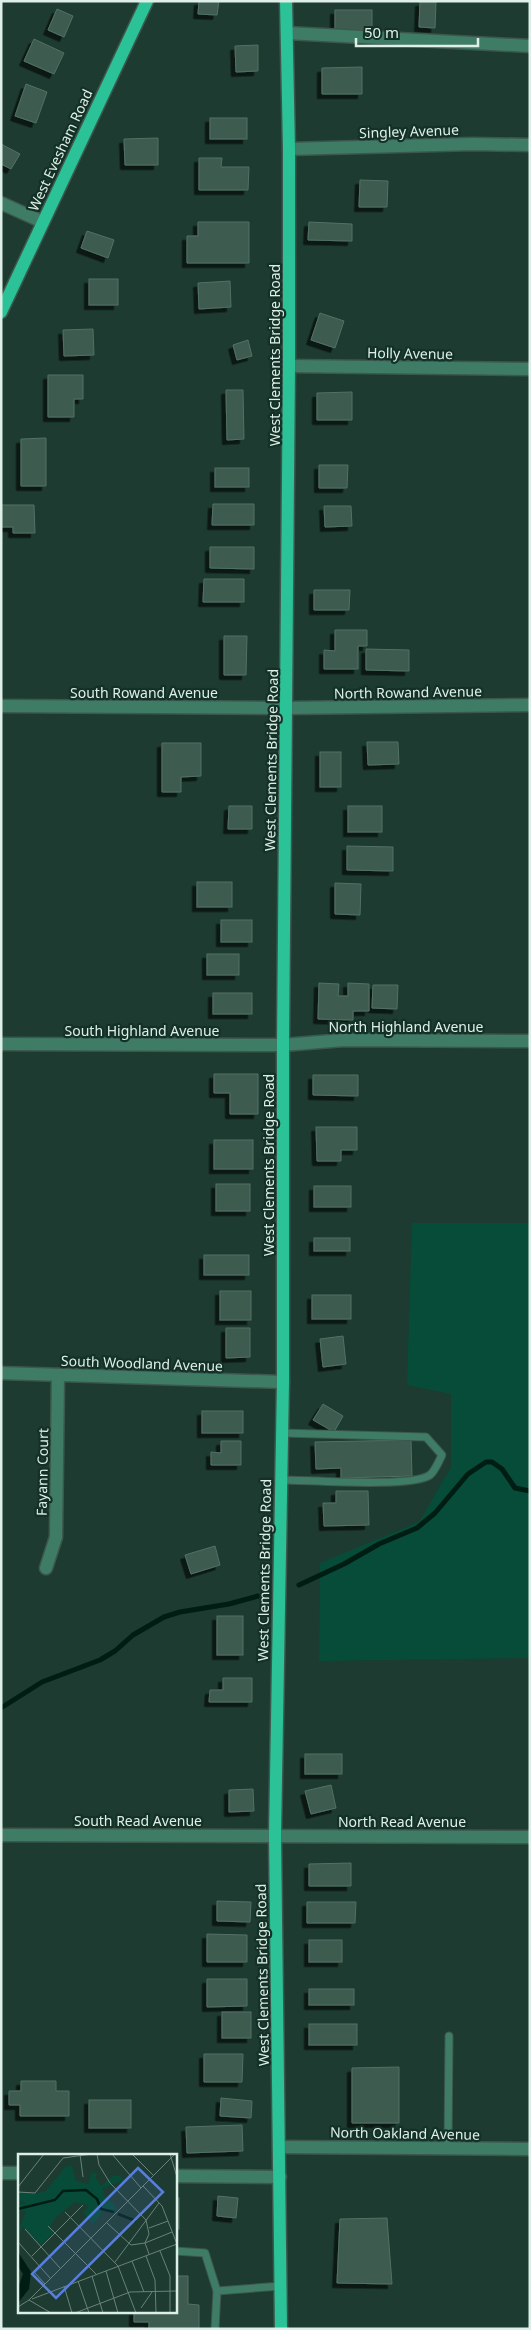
<svg xmlns="http://www.w3.org/2000/svg" width="531" height="2330" viewBox="0 0 531 2330" font-family="'Noto Sans',sans-serif">
<style>
.green{fill:#064c39}
.lines{fill:none;stroke-linecap:round;stroke-linejoin:round}
.stream{stroke:#001d13;stroke-width:5}
.building{fill:#3d5b4f;stroke:#527165;filter:url(#shadow)}
.lane-casing{stroke:#3c584d;stroke-width:9}
.street-casing{stroke:#3c584d;stroke-width:15}
.primary-casing{stroke:#3c584d;stroke-width:15}
.lane{stroke:#3f7c66;stroke-width:7}
.street{stroke:#3f7c66;stroke-width:12}
.primary{stroke:#2ac296;stroke-width:12}
.labels{text-anchor:middle;dominant-baseline:central;stroke-width:4.5;stroke-linejoin:round;paint-order:stroke}
.street-label{font-size:14px;fill:#deefe8;stroke:#133126}
.inset-river{fill:none;stroke:#001d13;stroke-width:2.5}
.inset-road{fill:none;stroke:#6a837a;stroke-width:1}
.view{fill:#577edd;fill-opacity:0.15;stroke:#577edd;stroke-width:2.5}
.inset-edge{fill:none;stroke:#deefe8;stroke-width:2.5}
</style>
<defs>
<filter id="shadow"><feDropShadow dx="-4.5" dy="4.5" stdDeviation="0" flood-color="#0009"/></filter>
</defs>
<rect width="100%" height="100%" fill="#1d3b30"/>
<path class="green" d="M412,1223H530V1658L319,1661L320,1563L419,1522L451,1467V1394L407,1385Z"/>
<g class="lines">
<g class="stream">
<path d="M299,1585L344,1564L379,1544L417,1528L435,1513L468,1474L486,1462H492L502,1469L515,1488L530,1491"/>
<path d="M1,1708L42,1682L100,1660L115,1651L133,1635L164,1617L180,1612L229,1604L258,1596"/>
</g>
</g>
<g class="building">
<path d="M199,1H219L217,15L198,14Z"/>
<path d="M420,2H436L435,28L419,27Z"/>
<path d="M57,9L73,16L64,37L48,30Z"/>
<rect x="335" y="10" width="37" height="20"/>
<path d="M34,39L64,53L54,74L24,61Z"/>
<path d="M258,45V71L236,72L235,46Z"/>
<path d="M362,67V94H322V68Z"/>
<path d="M26,84L47,92L36,123L15,116Z"/>
<rect x="210" y="118" width="37" height="21"/>
<path d="M158,138V165H125L124,139Z"/>
<path d="M1,144L20,154L11,169L1,164Z"/>
<path d="M199,158H222L221,167H249L248,190H199Z"/>
<path d="M360,180L388,181L387,207H359Z"/>
<path d="M198,222H249V263H187V236H198Z"/>
<path d="M309,222L352,224V241L308,240Z"/>
<path d="M87,231L114,240L108,258L81,248Z"/>
<rect x="89" y="279" width="29" height="26"/>
<path d="M230,281L231,307L199,309L198,283Z"/>
<path d="M320,313L344,321L335,348L311,340Z"/>
<path d="M93,329L94,355L64,356L63,330Z"/>
<path d="M248,340L252,356L237,360L233,345Z"/>
<path d="M48,375H83V399H74V417H48Z"/>
<path d="M226,390H243L244,439L227,440Z"/>
<path d="M352,392V420H317V393Z"/>
<path d="M46,438V486H21V439Z"/>
<path d="M319,465H348L347,488H319Z"/>
<rect x="215" y="468" width="34" height="19"/>
<path d="M213,504H254V525H212Z"/>
<path d="M1,505H34L35,533H13V527H1Z"/>
<path d="M324,506H351L352,526L325,527Z"/>
<path d="M210,547H254V569L210,568Z"/>
<path d="M204,579H244V602H203Z"/>
<path d="M314,590H350L349,610H314Z"/>
<path d="M335,630H367V646H358V669H324V650L335,651Z"/>
<path d="M224,636H247L246,675H224Z"/>
<path d="M366,649L409,650V671L366,670Z"/>
<path d="M367,742H398L399,764L368,765Z"/>
<path d="M162,743H201V776L181,777V792H162Z"/>
<rect x="320" y="752" width="21" height="35"/>
<path d="M229,806H252V829H228Z"/>
<rect x="348" y="806" width="34" height="26"/>
<path d="M347,846L393,847V871L347,870Z"/>
<rect x="197" y="882" width="35" height="25"/>
<path d="M335,883L361,884L360,915L335,914Z"/>
<rect x="221" y="920" width="31" height="22"/>
<rect x="207" y="954" width="32" height="21"/>
<path d="M319,983L339,984L338,996H348V983L369,984V1011H353V1020L318,1019Z"/>
<path d="M373,985H398L397,1009L372,1008Z"/>
<rect x="213" y="993" width="39" height="21"/>
<path d="M214,1074H258V1114H230V1093H214Z"/>
<path d="M313,1075H358V1096L313,1095Z"/>
<path d="M316,1127H357V1150H341V1161H317Z"/>
<rect x="214" y="1140" width="39" height="29"/>
<rect x="216" y="1184" width="34" height="27"/>
<rect x="314" y="1186" width="37" height="21"/>
<rect x="314" y="1238" width="36" height="13"/>
<rect x="204" y="1255" width="45" height="20"/>
<rect x="220" y="1291" width="31" height="29"/>
<rect x="312" y="1295" width="39" height="24"/>
<path d="M226,1328H250V1357L226,1358Z"/>
<path d="M343,1336L346,1364L323,1367L320,1339Z"/>
<path d="M323,1404L343,1416L334,1432L313,1420Z"/>
<rect x="202" y="1411" width="41" height="22"/>
<path d="M411,1440L412,1476L341,1478V1468L316,1469L315,1442Z"/>
<path d="M221,1441H241V1465H211V1452L221,1453Z"/>
<path d="M336,1491H368L369,1525L324,1526L323,1503H336Z"/>
<path d="M215,1546L220,1565L191,1574L185,1555Z"/>
<rect x="217" y="1616" width="26" height="39"/>
<path d="M223,1678H252V1702H209L210,1690H223Z"/>
<rect x="305" y="1754" width="37" height="20"/>
<path d="M331,1785L336,1808L311,1814L305,1791Z"/>
<path d="M253,1789L254,1811L229,1812V1790Z"/>
<path d="M351,1863V1886H309V1864Z"/>
<path d="M217,1901L251,1902L250,1922L217,1921Z"/>
<path d="M307,1902H356L355,1923H307Z"/>
<path d="M207,1934L247,1935V1962H207Z"/>
<rect x="309" y="1940" width="33" height="22"/>
<path d="M207,1979H247V2006L207,2007Z"/>
<rect x="309" y="1989" width="45" height="16"/>
<rect x="222" y="2012" width="29" height="26"/>
<rect x="309" y="2024" width="48" height="21"/>
<path d="M204,2054H243L242,2082H204Z"/>
<path d="M399,2067V2123H352V2068Z"/>
<path d="M21,2081H56V2091H69V2116H20V2105H9V2091H21Z"/>
<path d="M221,2098L252,2101L251,2118L220,2116Z"/>
<rect x="89" y="2100" width="42" height="28"/>
<path d="M242,2125L243,2151L187,2153L186,2127Z"/>
<path d="M218,2196L238,2198L236,2218L217,2216Z"/>
<rect x="175" y="2198" width="4" height="31"/>
<path d="M387,2218L392,2284L337,2283L340,2219Z"/>
<path d="M175,2276H188V2304L199,2305V2329H149V2322H134V2311H175Z"/>
</g>
<g class="lines">
<g class="lane-casing">
<g id="lane">
<path d="M281,1480C308,1480 412,1488 430,1475C435,1471 439,1461 442,1455L426,1437L282,1433"/>
<path d="M448,2148L449,2036"/>
<path d="M175,2251L205,2253L217,2291"/>
<path d="M215,2329L217,2291L281,2286"/>
</g>
</g>
<g class="street-casing">
<g id="street">
<path d="M287,33L530,46"/>
<path d="M289,149L473,144L530,145"/>
<path d="M1,203L43,222"/>
<path d="M289,366L530,369"/>
<path d="M1,706L286,708L530,705"/>
<path d="M1,1044L283,1045L344,1040L530,1041"/>
<path d="M1,1373L283,1382"/>
<path d="M46,1568L56,1537L58,1375"/>
<path d="M1,1835L530,1837"/>
<path d="M279,2147L530,2149"/>
<path d="M1,2173H19"/>
<path d="M175,2176L280,2177"/>
</g>
</g>
<g class="primary-casing">
<g id="primary">
<path d="M1,312L147,1"/>
<path d="M281,2329L275,1835L283,1382V1045L289,366V149L286,1"/>
</g>
</g>
<use href="#lane" class="lane"/>
<use href="#street" class="street"/>
<use href="#primary" class="primary"/>
</g>
<g class="labels">
<g class="street-label">
<text transform="translate(409 131) rotate(-2)">Singley Avenue</text>
<text transform="translate(60 150) rotate(-65)">West Evesham Road</text>
<text transform="translate(410 353) rotate(1)">Holly Avenue</text>
<text transform="translate(274 355) rotate(-90)">West Clements Bridge Road</text>
<text x="144" y="692">South Rowand Avenue</text>
<text transform="translate(408 692) rotate(-1)">North Rowand Avenue</text>
<text transform="translate(271 760) rotate(-89)">West Clements Bridge Road</text>
<text x="406" y="1026">North Highland Avenue</text>
<text x="142" y="1030">South Highland Avenue</text>
<text transform="translate(268 1165) rotate(-90)">West Clements Bridge Road</text>
<text transform="translate(142 1363) rotate(2)">South Woodland Avenue</text>
<text transform="translate(42 1472) rotate(-89)">Fayann Court</text>
<text transform="translate(264 1570) rotate(-89)">West Clements Bridge Road</text>
<text x="138" y="1820">South Read Avenue</text>
<text x="402" y="1821">North Read Avenue</text>
<text transform="translate(262 1975) rotate(-91)">West Clements Bridge Road</text>
<text transform="translate(405 2133) rotate(1)">North Oakland Avenue</text>
</g>
</g>
<g transform="translate(18 2154)">
<rect width="159" height="159" fill="#1d3b30"/>
<path d="M54,11L58,27L70,30L74,18L79,19L78,24L83,32L96,21L102,22L106,26L85,34L86,41L99,54L95,58L85,57L75,70L65,59L71,52L57,48L38,63L32,72L37,77L23,91L5,73L0,78L8,57H0V51L8,49L0,46V37L17,40L28,37L47,13Z" fill="#064c39"/>
<path d="M0,98L13,118L11,135L0,149V134L5,120L0,112Z" fill="#001d13"/>
<path class="inset-river" d="M0,55L37,46L45,37L68,36L79,45L83,55L96,58M100,60L118,67"/>
<path class="inset-road" d="M62,0L65,23M79,0L81,11L92,29L128,66L131,80L127,89L113,91L89,69M94,0L123,34M114,0L135,21M152,0L159,23M125,32L144,52L159,90M0,33L26,0M0,38L17,39L45,4L74,0M47,58L100,112L118,159M30,72L78,120M131,74L150,67M7,75L42,114M0,88L32,124M142,97L152,122V159M131,100L127,89L154,78M14,102L65,51M128,102L137,126L138,159M114,107L126,138M97,108L141,49M20,113L16,118L27,130M88,117L100,159M74,122L85,159M60,127L71,159M46,132L54,159M14,145L159,90M11,146L33,159M0,153L11,146L157,0M123,154L134,138M57,159L112,138L159,137"/>
<path class="view" d="M120,14L145,38L38,144L14,120Z"/>
<rect width="159" height="159" class="inset-edge"/>
</g>
<rect width="531" height="2330" fill="none" stroke="#deefe8" stroke-width="5"/>
<path d="M356 38v8h122v-8" fill="none" stroke="#deefe8" stroke-width="2.5"/>
<text x="364" y="38" font-size="15" fill="#deefe8" stroke="#133126" stroke-width="4" paint-order="stroke">50 m</text>
</svg>
